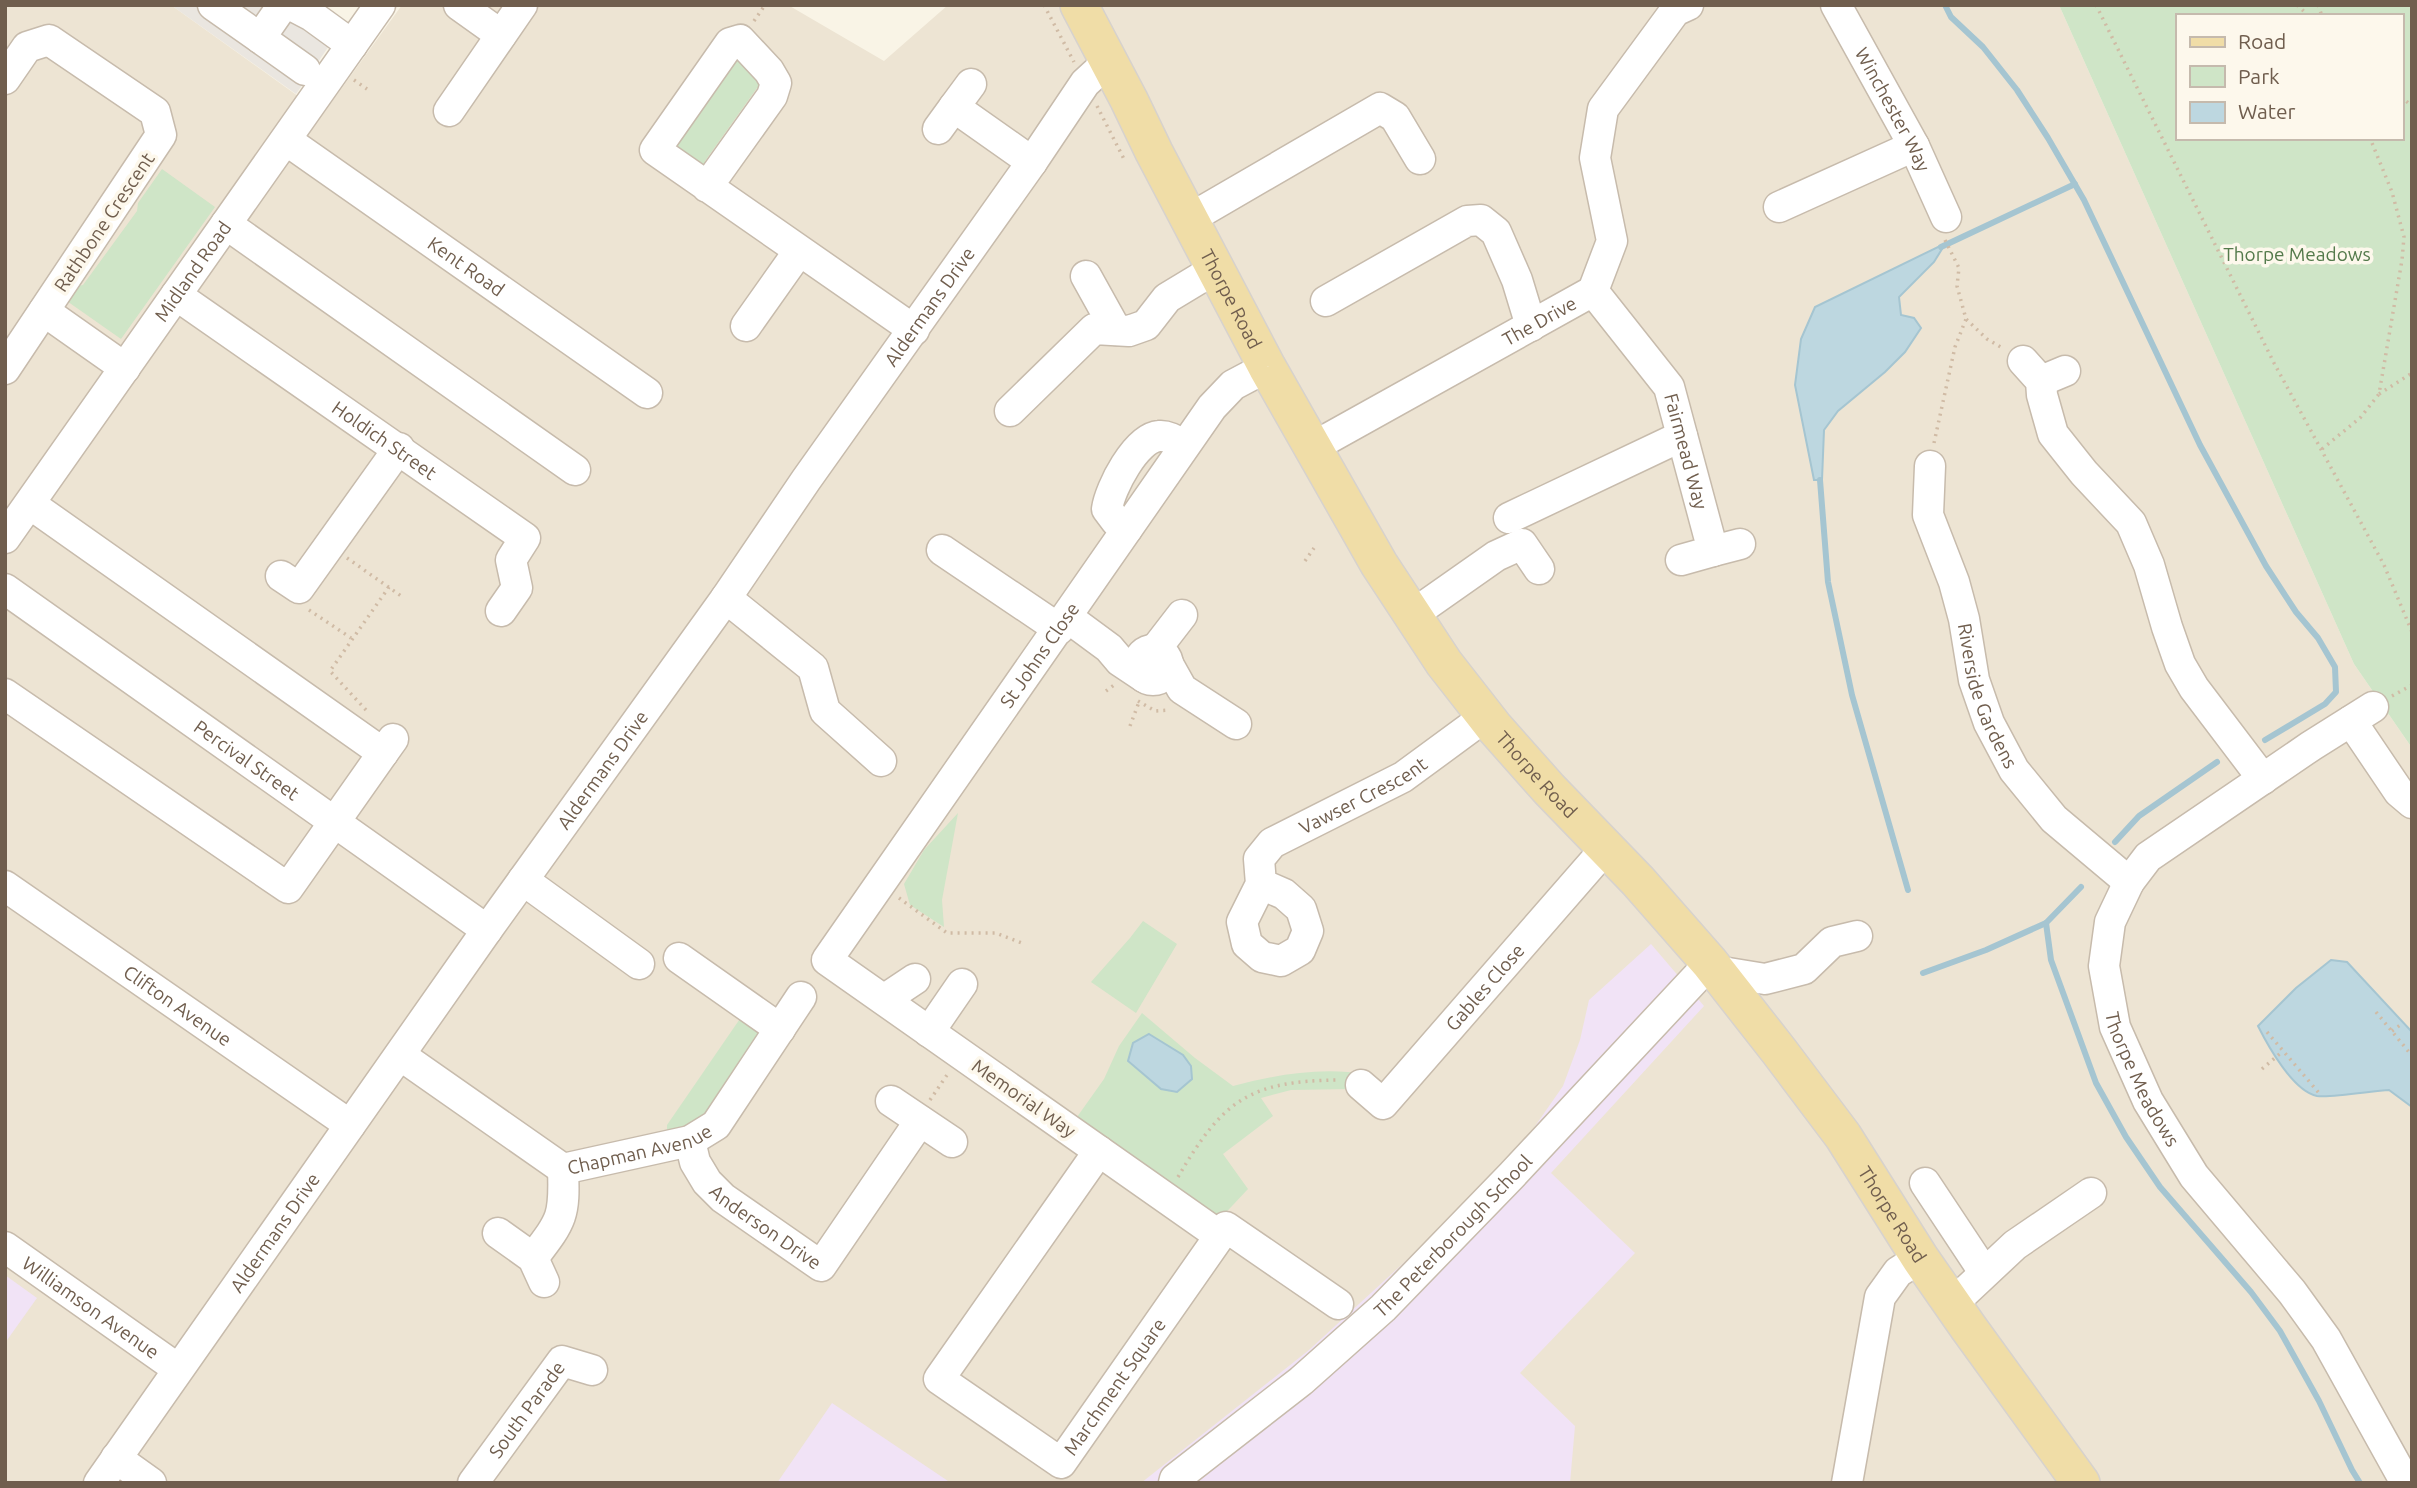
<svg xmlns="http://www.w3.org/2000/svg" width="2417" height="1488" viewBox="0 0 2417 1488" font-family="Ubuntu,sans-serif">
<style>
.residential{fill:#ede4d3}
.industrial{fill:#eae6e0}
.education{fill:#f1e3f6}
.green{fill:#cfe5c7;fill-rule:evenodd}
.water{fill:#bdd7e0;stroke:#a5c5d1;stroke-width:2}
.lines{fill:none;stroke-linecap:round;stroke-linejoin:round}
.stream{stroke:#a5c5d1;stroke-width:6}
.minor-casing{stroke:#c7bbac;stroke-width:33}
.major-casing{stroke:#d7d2cd;stroke-width:40}
.path{stroke:#d0bba5;stroke-width:3.5;stroke-dasharray:2 5;stroke-linecap:butt}
.minor{stroke:#fff;stroke-width:30}
.major{stroke:#f0dda7;stroke-width:37}
.labels{text-anchor:middle;dominant-baseline:central;stroke-width:7;stroke-linejoin:round;paint-order:stroke}
.street-label{font-size:19px;fill:#705e4e;stroke:#fdf8ec}
.park-label{font-size:19px;fill:#547a4b;stroke:#fdf8ec}
</style>
<rect width="100%" height="100%" fill="#f9f4e6"/>
<path class="residential" d="M5,5H171L323,114L402,5H788L884,61L948,5H2059L2354,664L2412,748V1483H5Z"/>
<path class="industrial" d="M171,5H310L342,27L296,94Z"/>
<g class="education">
<path d="M1651,944L1704,1006L1551,1173L1635,1253L1520,1373L1575,1426L1570,1483H1141L1309,1350L1447,1223L1522,1145L1563,1086L1580,1040L1589,1000Z"/>
<path d="M5,1275L37,1298L5,1343Z"/>
<path d="M832,1403L951,1483H777Z"/>
</g>
<g class="green">
<path d="M2059,5H2412V748L2354,664ZM2177,16H2401V138H2177Z"/>
<path d="M740,55L763,87L757,88L705,161L706,167L678,157L675,140L728,67Z"/>
<path d="M162,169L215,207L121,339L64,299L72,287L83,285L137,211L138,203Z"/>
<path d="M958,813L942,900L944,927L910,905L904,884L924,850Z"/>
<path d="M1143,921L1177,944L1136,1013L1091,982L1130,938Z"/>
<path d="M746,1010L774,1030L713,1122L667,1143V1125Z"/>
<path d="M1142,1013L1195,1058L1233,1086C1279,1074 1320,1067 1367,1074L1352,1089L1291,1090L1261,1098L1273,1116L1223,1154L1248,1189L1216,1223L1174,1185L1077,1117L1104,1079L1119,1046Z"/>
</g>
<g class="water">
<path d="M1940,246L1942,249L1934,262L1899,297L1901,315L1914,318L1921,328L1905,352L1885,372L1838,411L1824,430L1822,480H1814L1795,385L1801,339L1815,307Z"/>
<path d="M2331,960L2347,962L2412,1032V1107L2389,1090C2372,1091 2332,1098 2317,1096C2293,1091 2268,1046 2258,1026L2296,988Z"/>
<path d="M1149,1034L1183,1055L1191,1066L1192,1079L1177,1092L1161,1089L1128,1061L1133,1043Z"/>
</g>
<g class="lines">
<g class="stream">
<path d="M1945,5L1951,17L1983,47L2017,90L2048,138L2084,200L2200,445L2266,566L2296,612L2318,638L2335,667L2336,692L2325,704L2265,740"/>
<path d="M1941,247L2075,184"/>
<path d="M1820,480L1828,582L1852,695L1908,890"/>
<path d="M2115,842L2139,816L2217,762"/>
<path d="M2081,887L2046,923L2051,960L2073,1020L2096,1083L2126,1137L2160,1187L2251,1292L2280,1331L2319,1401L2352,1470L2360,1483"/>
<path d="M1923,973L1986,950L2046,923"/>
</g>
<g class="minor-casing">
<g id="minor">
<path d="M213,5L260,38L283,5"/>
<path d="M291,5L312,16L352,45"/>
<path d="M459,5L501,35"/>
<path id="s1" d="M1836,5L1914,146L1946,217"/>
<path d="M260,38L305,70"/>
<path d="M5,79L27,47L49,40L155,112L161,135L5,369"/>
<path d="M954,107L971,84"/>
<path d="M449,111L522,5"/>
<path d="M938,129L954,107L1032,162"/>
<path id="s2" d="M286,140L647,393"/>
<path d="M707,187L772,96L776,83L769,71L740,40L730,43L655,150L914,330"/>
<path d="M1779,207L1914,146"/>
<path d="M1189,219L1380,108L1395,117L1420,159"/>
<path d="M226,224L575,470"/>
<path d="M1086,276L1116,330"/>
<path id="s3" d="M1593,291L1669,387L1713,551L1681,560"/>
<path id="s4" d="M176,295L525,538L511,560L517,588L501,611"/>
<path d="M1326,301L1467,221L1481,220L1496,232L1517,280L1531,326"/>
<path d="M44,311L125,368"/>
<path d="M746,326L799,251"/>
<path d="M2023,361L2041,381L2042,395L2053,434L2084,473L2131,523L2149,565L2167,627L2180,664L2194,688L2263,779"/>
<path d="M2041,381L2065,371"/>
<path d="M1010,411L1094,329L1129,331L1146,325L1167,298L1215,269"/>
<path id="s5" d="M1313,447L1593,291L1612,241L1595,158L1603,109L1675,11L1688,5"/>
<path id="s6" d="M1930,466L1928,515L1954,582L1964,619L1974,680L1989,723L2014,770L2054,819L2129,882"/>
<path d="M30,504L383,753L393,739"/>
<path d="M1509,518L1682,436"/>
<path d="M1127,529L1116,521L1107,509C1110,488 1136,438 1159,436C1168,435 1176,441 1184,446"/>
<path id="s7" d="M5,538L380,5"/>
<path d="M942,550L1059,629"/>
<path d="M1713,551L1740,544"/>
<path d="M281,576L299,588L399,448"/>
<path id="s8" d="M5,589L487,930"/>
<path d="M726,598L813,668L825,711L881,761"/>
<path d="M1412,615L1496,556L1522,544L1539,569"/>
<path d="M1067,617L1109,648L1120,661L1144,677"/>
<path d="M1155,650L1182,615"/>
<circle cx="1153" cy="665" r="15"/>
<path d="M1168,664L1182,689L1236,724"/>
<path d="M5,694L288,888L383,753"/>
<path id="s9" d="M2373,707L2311,746L2148,857L2129,882L2110,922L2104,966L2115,1027L2148,1101L2194,1176L2292,1292L2326,1339L2406,1483"/>
<path d="M2351,721L2399,792L2412,803"/>
<path d="M523,880L639,964"/>
<path id="s10" d="M1261,884L1284,894L1301,909L1308,931L1300,950L1281,961L1262,957L1247,944L1242,922L1261,884L1259,859L1272,843L1403,777L1486,716"/>
<path id="s11" d="M5,886L350,1125"/>
<path d="M679,958L780,1029"/>
<path d="M1716,971L1765,979L1804,969L1832,942L1857,936"/>
<path d="M882,998L888,997L915,979"/>
<path d="M929,1032L962,984"/>
<path id="s12" d="M400,1055L563,1169L690,1141L716,1125L801,997"/>
<path id="s13" d="M1361,1085L1383,1104L1606,848"/>
<path d="M891,1101L952,1142"/>
<path id="s14" d="M690,1141L695,1162L707,1182L723,1198L821,1266L920,1121"/>
<path id="s15" d="M1099,1151L939,1379L1061,1463L1226,1227L1338,1304"/>
<path d="M1925,1183L1984,1272"/>
<path d="M498,1233L533,1258L544,1282"/>
<path id="s16" d="M1220,1236L827,960L1212,407L1233,385L1267,367"/>
<path id="s17" d="M5,1247L178,1369"/>
<path d="M533,1258C562,1220 565,1217 563,1169"/>
<path d="M1952,1304L2015,1245L2091,1193"/>
<path d="M116,1458L151,1483"/>
<path id="s18" d="M99,1483L487,930L726,598L806,480L1032,162L1085,83L1109,61"/>
<path id="s19" d="M473,1483L562,1361L592,1370"/>
<path id="s20" d="M1174,1483L1175,1479L1301,1381L1383,1308L1512,1175L1710,963"/>
<path d="M1847,1483L1880,1297L1898,1272L1920,1258"/>
</g>
</g>
<g class="major-casing">
<g id="major">
<path id="s21" d="M1079,5L1129,100L1154,152L1267,367L1379,564L1444,663L1494,727L1549,789L1638,881L1710,963L1779,1051L1843,1136L1920,1258L1968,1327L2081,1483"/>
</g>
</g>
<g class="path">
<path d="M1044,5L1074,62"/>
<path d="M2096,5L2274,363L2384,565L2412,632"/>
<path d="M2297,5L2309,16"/>
<path d="M2318,5L2322,16"/>
<path d="M754,21L765,5"/>
<path d="M354,80L367,89"/>
<path d="M2401,97L2412,106"/>
<path d="M1097,106L1124,159"/>
<path d="M1945,240L1959,268L1957,286L1966,319L1987,339L2004,349"/>
<path d="M2379,394L2412,373"/>
<path d="M1934,443L1955,347L1966,319"/>
<path d="M2322,449L2360,418L2379,394L2402,260L2404,237L2392,192L2370,138"/>
<path d="M347,558L404,598"/>
<path d="M1305,561L1314,548"/>
<path d="M309,610L351,638"/>
<path d="M1106,691L1114,685"/>
<path d="M2392,696L2412,685"/>
<path d="M1138,701L1155,711L1170,710"/>
<path d="M366,710L330,671L389,587"/>
<path d="M1130,726L1139,702"/>
<path d="M899,898L947,933H996L1022,943V940"/>
<path d="M2376,1012L2409,1052"/>
<path d="M2392,1031L2403,1023"/>
<path d="M2267,1032L2319,1093"/>
<path d="M2262,1069L2283,1051"/>
<path d="M930,1100L947,1075"/>
<path d="M1178,1177C1223,1100 1249,1081 1339,1080"/>
</g>
<use href="#minor" class="minor"/>
<use href="#major" class="major"/>
</g>
<g class="labels">
<g class="street-label">
<text stroke="none"><textPath href="#s1" startOffset="119">Winchester Way</textPath></text>
<text transform="translate(104 222) rotate(-56)">Rathbone Crescent</text>
<text stroke="none"><textPath href="#s2" startOffset="220">Kent Road</textPath></text>
<text stroke="none"><textPath href="#s7" startOffset="326">Midland Road</textPath></text>
<text stroke="none"><textPath href="#s21" startOffset="331">Thorpe Road</textPath></text>
<text stroke="none"><textPath href="#s18" startOffset="1440">Aldermans Drive</textPath></text>
<text stroke="none"><textPath href="#s5" startOffset="259">The Drive</textPath></text>
<text stroke="none"><textPath href="#s4" startOffset="254">Holdich Street</textPath></text>
<text stroke="none"><textPath href="#s3" startOffset="189">Fairmead Way</textPath></text>
<text stroke="none"><textPath href="#s16" startOffset="852">St Johns Close</textPath></text>
<text stroke="none"><textPath href="#s6" startOffset="240">Riverside Gardens</textPath></text>
<text stroke="none"><textPath href="#s8" startOffset="296">Percival Street</textPath></text>
<text stroke="none"><textPath href="#s18" startOffset="873">Aldermans Drive</textPath></text>
<text stroke="none"><textPath href="#s21" startOffset="898">Thorpe Road</textPath></text>
<text stroke="none"><textPath href="#s10" startOffset="366">Vawser Crescent</textPath></text>
<text stroke="none"><textPath href="#s13" startOffset="184">Gables Close</textPath></text>
<text stroke="none"><textPath href="#s11" startOffset="210">Clifton Avenue</textPath></text>
<text stroke="none"><textPath href="#s9" startOffset="511">Thorpe Meadows</textPath></text>
<text transform="translate(1024 1098) rotate(35)">Memorial Way</text>
<text stroke="none"><textPath href="#s12" startOffset="278">Chapman Avenue</textPath></text>
<text stroke="none"><textPath href="#s21" startOffset="1465">Thorpe Road</textPath></text>
<text stroke="none"><textPath href="#s14" startOffset="119">Anderson Drive</textPath></text>
<text stroke="none"><textPath href="#s18" startOffset="306">Aldermans Drive</textPath></text>
<text stroke="none"><textPath href="#s20" startOffset="374">The Peterborough School</textPath></text>
<text stroke="none"><textPath href="#s17" startOffset="105">Williamson Avenue</textPath></text>
<text stroke="none"><textPath href="#s15" startOffset="520">Marchment Square</textPath></text>
<text stroke="none"><textPath href="#s19" startOffset="91">South Parade</textPath></text>
</g>
<g class="park-label">
<text x="2297" y="254">Thorpe Meadows</text>
</g>
</g>
<rect width="2417" height="1488" fill="none" stroke="#705e4e" stroke-width="14"/>
<rect x="2176" y="14" width="228" height="126" fill="#fdf8ec" stroke="#c5baad" stroke-width="2"/>
<rect x="2190" y="37" width="35" height="10" fill="#f0dda7" stroke="#c5baad" stroke-width="2"/>
<text x="2238" y="49" font-size="21" fill="#705e4e">Road</text>
<rect x="2190" y="66" width="35" height="21" fill="#cfe5c7" stroke="#c5baad" stroke-width="2"/>
<text x="2238" y="84" font-size="21" fill="#705e4e">Park</text>
<rect x="2190" y="102" width="35" height="21" fill="#bdd7e0" stroke="#c5baad" stroke-width="2"/>
<text x="2238" y="119" font-size="21" fill="#705e4e">Water</text>
</svg>
